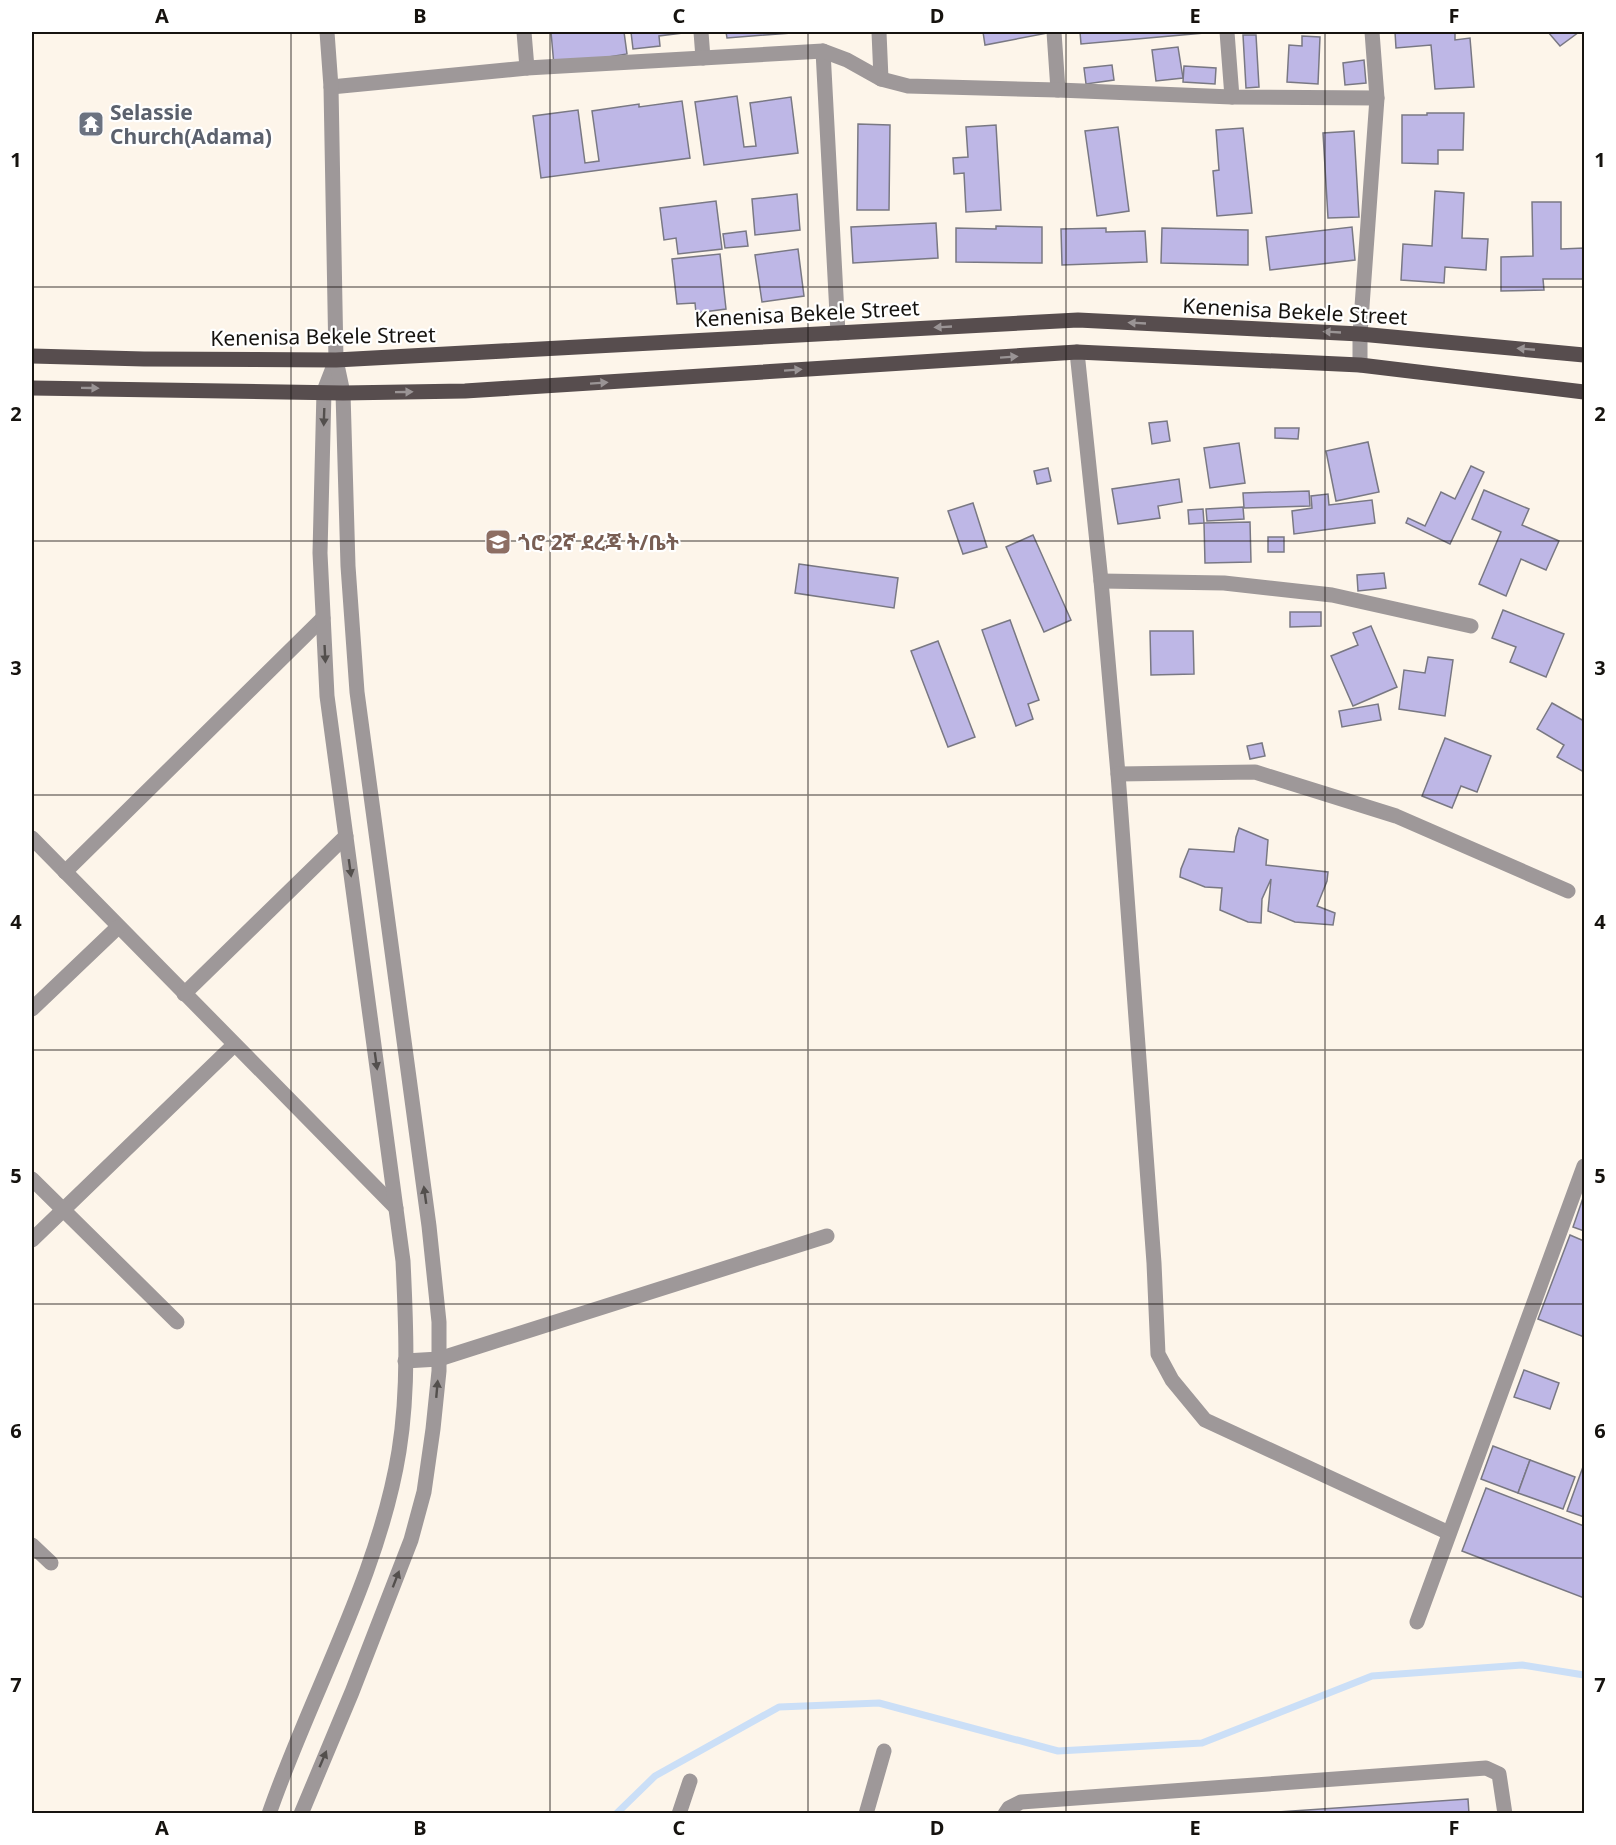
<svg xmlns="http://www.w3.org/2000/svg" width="1616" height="1845" viewBox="0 0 1616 1845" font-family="'Noto Sans','Noto Sans Ethiopic',sans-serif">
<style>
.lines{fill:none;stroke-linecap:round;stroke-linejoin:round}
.stream{stroke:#cbdff7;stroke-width:7}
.building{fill:#beb7e6;stroke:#797883;stroke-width:1.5}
.minor{stroke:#9e9899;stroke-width:15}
.major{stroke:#574d4e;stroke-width:15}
.oneway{fill:#9a9495}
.oneway2{fill:#534f4d}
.grid{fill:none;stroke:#16130f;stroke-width:1.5;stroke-opacity:0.55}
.labels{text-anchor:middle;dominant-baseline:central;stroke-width:4.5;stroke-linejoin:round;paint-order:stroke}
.worship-label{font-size:21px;font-weight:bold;fill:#5b616d;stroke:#fff;text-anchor:start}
.street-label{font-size:21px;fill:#16130f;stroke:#fff}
.education-label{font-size:21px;font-weight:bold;fill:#785e54;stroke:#fff;text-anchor:start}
.neatline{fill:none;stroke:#16130f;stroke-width:2}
.grid-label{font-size:20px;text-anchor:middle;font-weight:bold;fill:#16130f}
</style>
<rect width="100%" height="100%" fill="#fdf5ea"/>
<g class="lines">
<path class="stream" d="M616,1814L655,1776L779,1707L879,1703L1058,1751L1202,1743L1372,1676L1522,1665L1584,1675"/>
</g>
<g class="building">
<path d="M551,32H624L627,54L554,66Z"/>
<path d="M631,32H691L659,36L660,46L633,49Z"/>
<path d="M726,32H791V33L727,38Z"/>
<path d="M983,32H1048V33L985,45Z"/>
<path d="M1080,32H1204V33L1081,44Z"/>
<path d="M1395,32H1455V40L1470,38L1474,87L1435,89L1431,45L1396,48Z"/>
<path d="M1548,32H1579L1560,46Z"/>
<path d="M1243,35H1256L1259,87L1246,88Z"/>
<path d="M1302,36L1320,37L1318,84L1287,82L1289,45L1302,46Z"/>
<path d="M1178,47L1183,78L1156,81L1152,50Z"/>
<path d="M1364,60L1366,83L1345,85L1343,63Z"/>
<path d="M1112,65L1114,80L1086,84L1084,68Z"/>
<path d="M1184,66L1216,68L1215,84L1183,82Z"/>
<path d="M737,96L744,147L756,146L750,103L791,97L798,153L704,165L695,102Z"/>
<path d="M682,101L690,158L541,178L533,116L578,110L585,163L599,161L592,111L639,104V107Z"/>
<path d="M1427,113H1464L1463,150H1438V164L1402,163V115H1427Z"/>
<path d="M858,124L890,125L889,210H857Z"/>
<path d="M996,125L1001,210L966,212L964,173L954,174L953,158L968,157L966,127Z"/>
<path d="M1118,127L1129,211L1097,216L1085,131Z"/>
<path d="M1243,128L1252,213L1217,216L1213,171L1219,170L1216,130Z"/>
<path d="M1354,131L1359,217L1328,218L1323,133Z"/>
<path d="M1435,191L1464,193L1462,238L1488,239L1486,270L1445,267L1444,283L1401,280L1403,244L1432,246Z"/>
<path d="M797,194L800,230L755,235L752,199Z"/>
<path d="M716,201L722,249L678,254L676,238L664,240L660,208Z"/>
<path d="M1532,202H1561V249L1584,248V279H1543L1544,290L1501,291V257L1533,256Z"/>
<path d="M936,223L938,258L853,263L851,227Z"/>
<path d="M996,226L1042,227V263L956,262V228L996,229Z"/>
<path d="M1352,227L1355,260L1270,270L1266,237Z"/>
<path d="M1106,228V232L1145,231L1147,262L1062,265L1061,229Z"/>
<path d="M1162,228L1248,230V265L1161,263Z"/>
<path d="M746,231L748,246L725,248L723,234Z"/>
<path d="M798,249L804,296L762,302L755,255Z"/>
<path d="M720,254L726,309L696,313L695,303L677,304L672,259Z"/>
<path d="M1167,421L1170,441L1152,444L1149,423Z"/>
<path d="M1275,428H1299L1298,439L1275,438Z"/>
<path d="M1368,442L1379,492L1336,501L1326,451Z"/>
<path d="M1239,443L1245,483L1210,488L1204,448Z"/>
<path d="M1471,466L1484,472L1450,544L1406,523L1408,518L1425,526L1441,492L1455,499Z"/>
<path d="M1048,468L1051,481L1037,484L1034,471Z"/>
<path d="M1179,479L1182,502L1158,506L1160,518L1118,524L1112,489Z"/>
<path d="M1484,490L1529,509L1522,525L1559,541L1546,570L1521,559L1506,596L1479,584L1501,532L1472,519Z"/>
<path d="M1309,491L1310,506L1244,508L1243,493Z"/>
<path d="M1328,494L1329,505L1372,500L1375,523L1294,534L1292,511L1312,508L1311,496Z"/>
<path d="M973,503L987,547L963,554L948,511Z"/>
<path d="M1243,507L1244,519L1207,521L1206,509Z"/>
<path d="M1203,509L1204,523L1189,524L1188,510Z"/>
<path d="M1250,522L1251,562L1205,563L1204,523Z"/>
<path d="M1033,535L1071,620L1044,632L1006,547Z"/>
<rect x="1268" y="537" width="16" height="15"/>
<path d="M799,564L898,578L894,608L795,593Z"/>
<path d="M1384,573L1386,588L1358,591L1357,575Z"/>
<path d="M1503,610L1564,634L1546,677L1510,662L1516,647L1492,638Z"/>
<path d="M1290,612H1321V626L1290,627Z"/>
<path d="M1010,620L1039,700L1028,704L1033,719L1016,726L982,630Z"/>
<path d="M1371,626L1397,687L1353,706L1331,656L1358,645L1353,633Z"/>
<path d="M1150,631H1193L1194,674L1151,675Z"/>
<path d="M938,641L975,737L948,747L911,651Z"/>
<path d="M1428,657L1453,660L1445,716L1399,709L1404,670L1425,673Z"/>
<path d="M1552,703L1584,721V772L1557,757L1564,745L1537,729Z"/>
<path d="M1378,704L1381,720L1342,727L1339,711Z"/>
<path d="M1445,738L1491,756L1477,792L1461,786L1452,808L1422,796Z"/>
<path d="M1262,743L1265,756L1250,759L1247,746Z"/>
<path d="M1239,828L1268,840L1266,865L1328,872L1327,881L1317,906L1335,913L1333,925L1295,922L1268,911L1271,879L1262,899L1261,923L1248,922L1220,910L1222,888L1205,887L1180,877L1181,869L1189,849L1234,852L1236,837Z"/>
<path d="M1584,1195V1231L1573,1227Z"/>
<path d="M1570,1235L1584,1241V1337L1538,1319Z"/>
<path d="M1524,1370L1559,1383L1550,1409L1514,1397Z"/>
<path d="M1493,1446L1530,1460L1518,1493L1481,1479Z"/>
<path d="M1530,1460L1575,1477L1563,1509L1518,1493Z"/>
<path d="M1584,1464V1517L1567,1511Z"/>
<path d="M1486,1488L1584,1526V1598L1462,1551Z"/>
<path d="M1468,1799L1469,1814H1248Z"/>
</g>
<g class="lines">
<g class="minor">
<path d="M524,32L527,68"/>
<path d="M701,32L703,58"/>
<path d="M879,32L881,79"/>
<path d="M1054,32L1058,90"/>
<path d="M1227,32L1232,97"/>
<path d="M823,51L838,333"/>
<path d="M331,87L527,68L823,51L847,60L881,79L908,86L1058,90L1232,97L1377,98"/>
<path d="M1077,352L1101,581L1118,774L1154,1263L1158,1354L1172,1380L1205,1420L1449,1533"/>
<path d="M1360,365V334L1377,98L1372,32"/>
<path d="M1101,581L1224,583L1332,595L1471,626"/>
<path d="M1118,774L1255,772L1396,816L1568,891"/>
<path d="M32,838L396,1208"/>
<path d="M65,872L323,618"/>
<path d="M184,994L346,836"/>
<path d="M32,1009L118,927"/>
<path d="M32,1179L177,1322"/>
<path d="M32,1240L234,1045"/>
<path d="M405,1361L439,1359L827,1236"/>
<path d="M32,1545L51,1563"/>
<path d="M1417,1622L1584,1166"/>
<path d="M269,1814C310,1695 379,1576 399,1451C409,1389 406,1323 403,1261L327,696L320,553L324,391L336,360"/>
<path d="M301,1814L352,1692L411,1540L424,1492L433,1429L439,1371V1322L429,1226L357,692L348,566L343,393L336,360L331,87L327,32"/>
<path d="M679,1814L690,1781"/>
<path d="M866,1814L884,1751"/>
<path d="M1005,1814L1009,1808L1021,1802L1486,1768L1499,1774L1505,1814"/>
</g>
<g class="major">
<path d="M32,356L144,359L336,360L1078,320L1360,334L1584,355"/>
<path d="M32,388L343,393L465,391L1077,352L1360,365L1584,392"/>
</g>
</g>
<defs><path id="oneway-solid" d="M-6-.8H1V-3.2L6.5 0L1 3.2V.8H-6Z" transform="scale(1.5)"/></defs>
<g class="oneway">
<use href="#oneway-solid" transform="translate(1137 323) rotate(-177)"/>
<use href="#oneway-solid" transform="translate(943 327) rotate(177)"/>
<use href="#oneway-solid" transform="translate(1332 332) rotate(-177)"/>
<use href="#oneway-solid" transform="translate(1526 349) rotate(-175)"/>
<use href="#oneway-solid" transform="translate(1009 357) rotate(-4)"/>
<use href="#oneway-solid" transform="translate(793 370) rotate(-4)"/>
<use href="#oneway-solid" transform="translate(599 383) rotate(-4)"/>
<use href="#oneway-solid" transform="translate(90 388) rotate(1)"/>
<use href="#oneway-solid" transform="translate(404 392) rotate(-1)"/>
</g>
<g class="oneway2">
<use href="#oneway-solid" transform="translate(324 417) rotate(92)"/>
<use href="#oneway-solid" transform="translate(325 654) rotate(87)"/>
<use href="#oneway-solid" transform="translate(350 868) rotate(82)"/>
<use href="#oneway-solid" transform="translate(376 1061) rotate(82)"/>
<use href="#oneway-solid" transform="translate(425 1195) rotate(-98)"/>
<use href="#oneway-solid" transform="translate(437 1389) rotate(-85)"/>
<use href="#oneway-solid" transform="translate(396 1579) rotate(-69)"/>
<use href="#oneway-solid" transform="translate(323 1759) rotate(-67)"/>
</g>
<path class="grid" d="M291,32V1814M550,32V1814M808,32V1814M1066,32V1814M1325,32V1814M32,287H1584M32,541H1584M32,795H1584M32,1050H1584M32,1304H1584M32,1558H1584"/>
<defs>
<g id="temple-square" transform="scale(1.35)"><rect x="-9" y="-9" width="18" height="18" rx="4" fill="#6b7280" stroke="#fff"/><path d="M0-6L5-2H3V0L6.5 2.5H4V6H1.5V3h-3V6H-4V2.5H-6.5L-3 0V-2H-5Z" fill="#fff"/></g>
<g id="school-square" transform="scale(1.35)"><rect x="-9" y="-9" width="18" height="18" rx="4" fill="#8d6e63" stroke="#fff"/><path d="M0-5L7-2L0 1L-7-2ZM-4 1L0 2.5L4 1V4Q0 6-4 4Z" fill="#fff"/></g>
</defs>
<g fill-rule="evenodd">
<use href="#temple-square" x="91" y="124"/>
<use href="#school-square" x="498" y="542"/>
</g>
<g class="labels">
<g class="worship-label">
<text x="110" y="112">Selassie<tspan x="110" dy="24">Church(Adama)</tspan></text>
</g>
<g class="street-label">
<text transform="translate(1295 311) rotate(3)">Kenenisa Bekele Street</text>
<text transform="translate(807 313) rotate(-3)">Kenenisa Bekele Street</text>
<text transform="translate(323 336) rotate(-1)">Kenenisa Bekele Street</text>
</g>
<g class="education-label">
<text x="518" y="542">ጎሮ 2ኛ ደረጃ ት/ቤት</text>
</g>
</g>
<rect width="1616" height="1845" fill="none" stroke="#ffffff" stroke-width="66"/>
<rect x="33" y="33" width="1550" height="1779" class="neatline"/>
<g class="grid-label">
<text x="162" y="23">A</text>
<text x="420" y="23">B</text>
<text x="679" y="23">C</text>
<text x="937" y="23">D</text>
<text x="1195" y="23">E</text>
<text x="1454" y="23">F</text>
<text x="16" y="167">1</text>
<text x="1600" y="167">1</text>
<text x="16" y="421">2</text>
<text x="1600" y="421">2</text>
<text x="16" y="675">3</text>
<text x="1600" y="675">3</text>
<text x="16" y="929">4</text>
<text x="1600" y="929">4</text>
<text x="16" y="1183">5</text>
<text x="1600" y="1183">5</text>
<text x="16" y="1438">6</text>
<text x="1600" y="1438">6</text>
<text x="16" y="1692">7</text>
<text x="1600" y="1692">7</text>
<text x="162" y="1835">A</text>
<text x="420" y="1835">B</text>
<text x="679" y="1835">C</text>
<text x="937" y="1835">D</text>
<text x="1195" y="1835">E</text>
<text x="1454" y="1835">F</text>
</g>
</svg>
